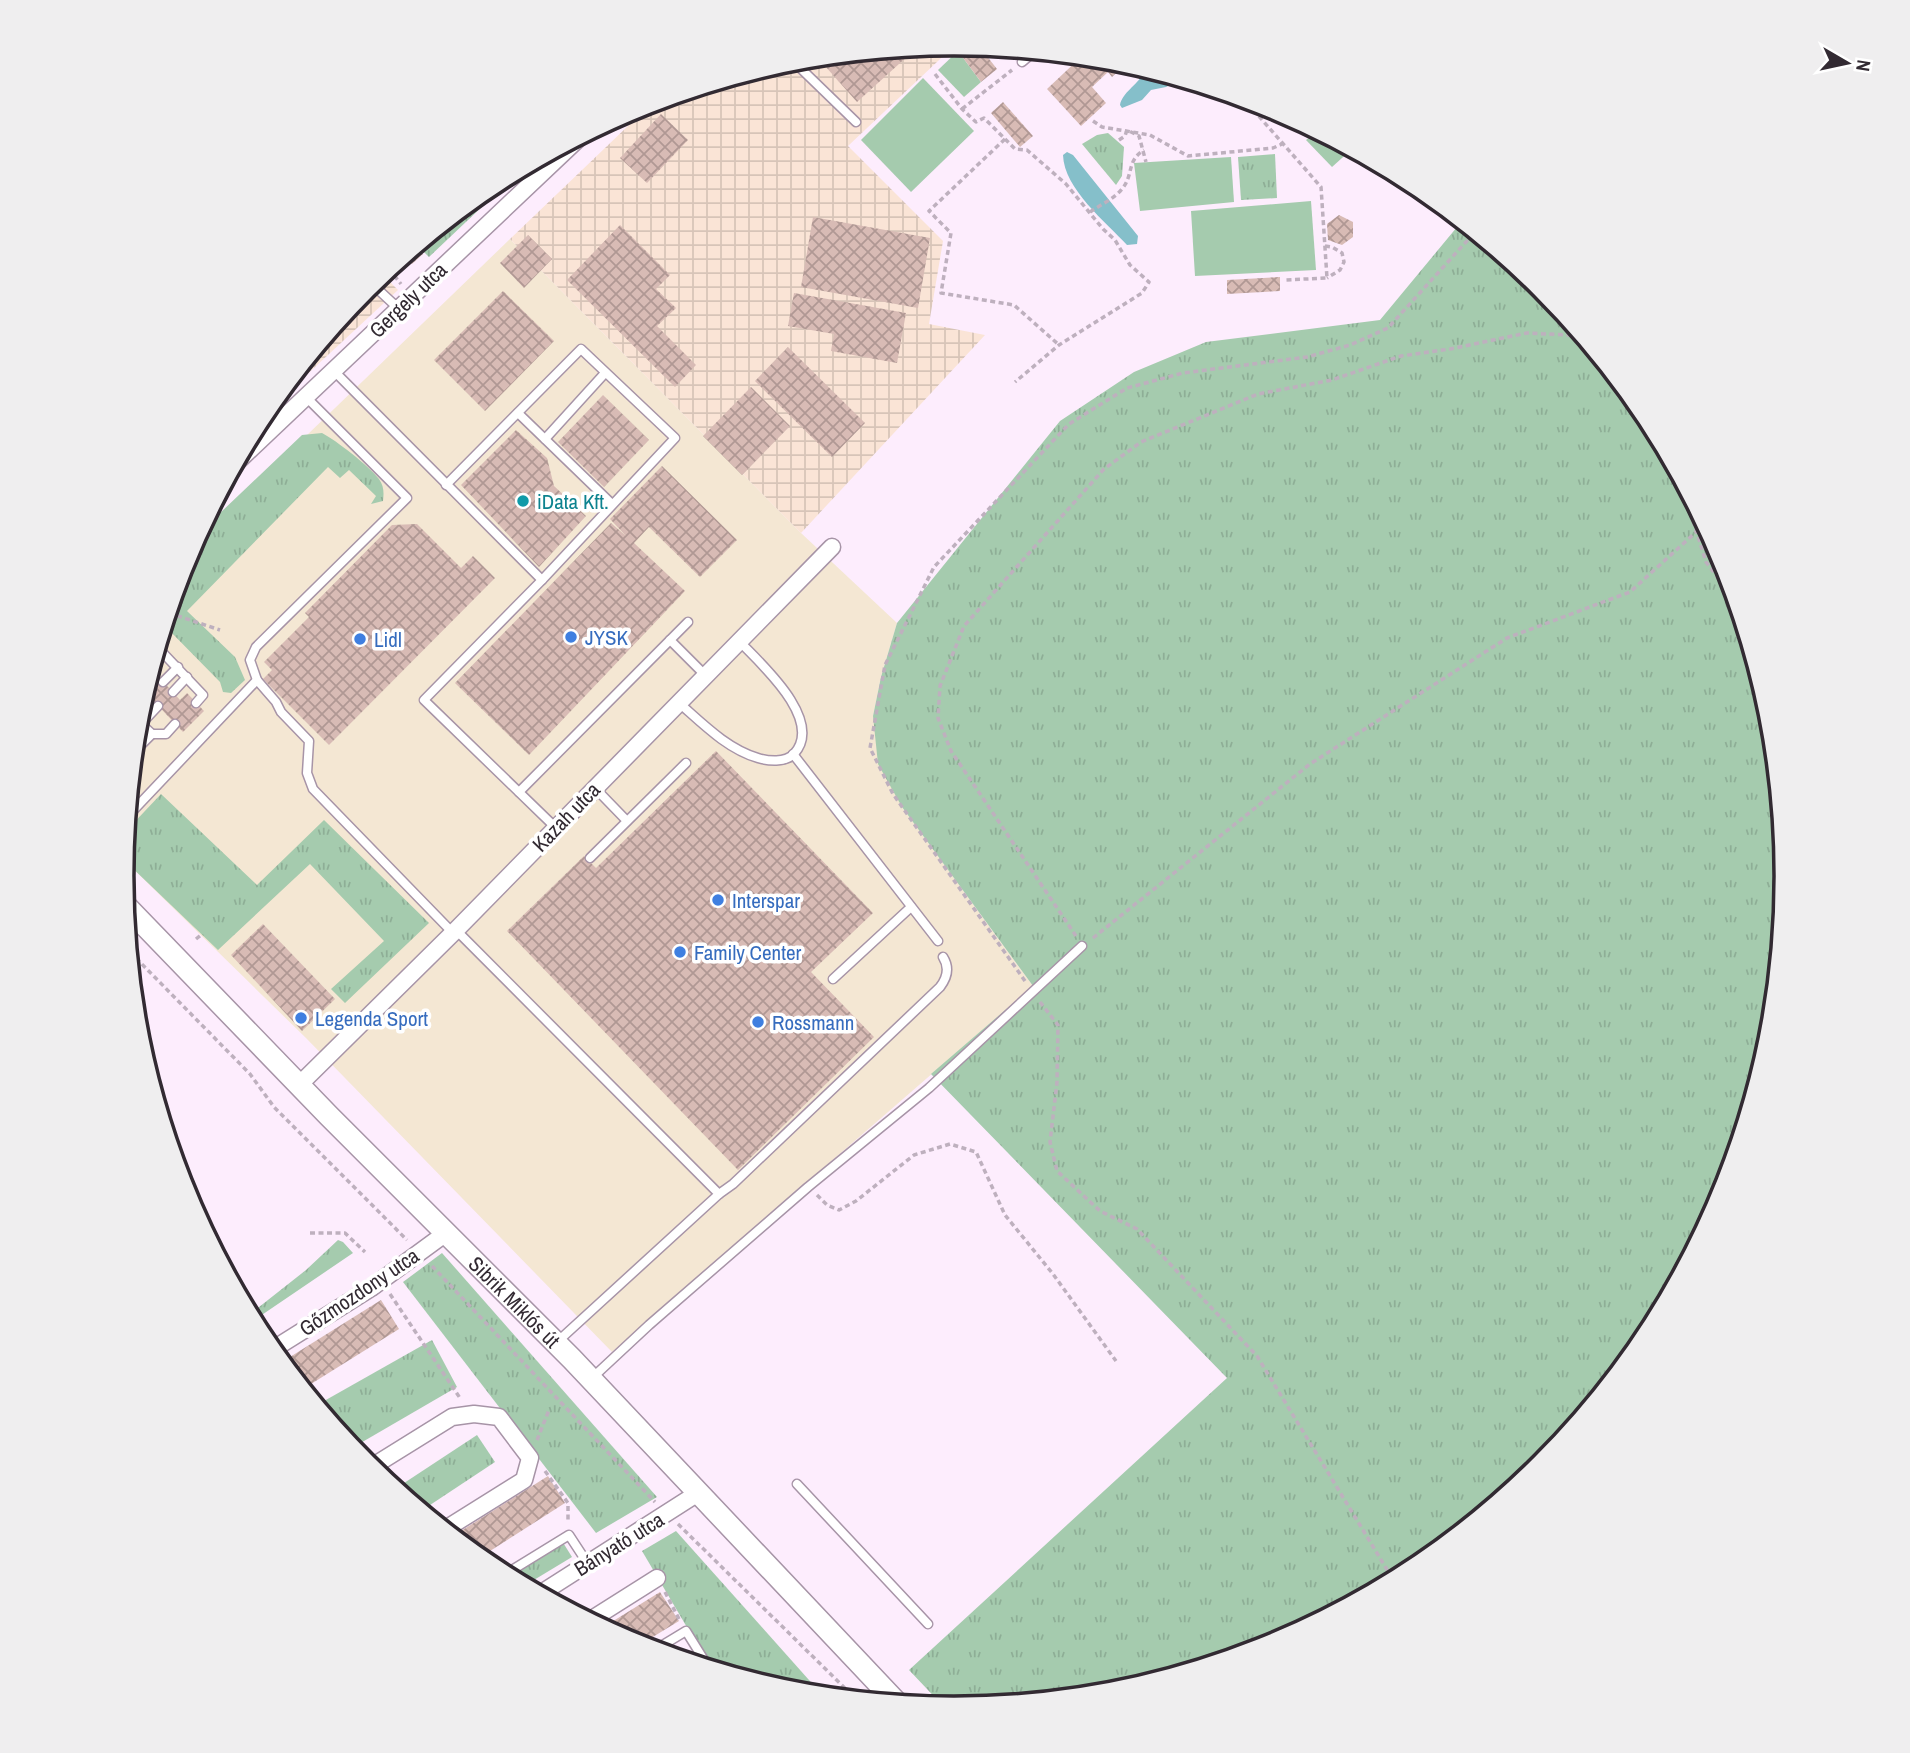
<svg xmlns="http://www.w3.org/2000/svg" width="1910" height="1753" viewBox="0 0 1910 1753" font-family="'Archivo Narrow',sans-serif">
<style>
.commercial{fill:#f4e7d3}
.industrial{fill:url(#industrial-grid)}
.grass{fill:url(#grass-tufts)}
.pitch{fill:#a5cbae}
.water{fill:#85bfca}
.building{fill:url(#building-cross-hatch)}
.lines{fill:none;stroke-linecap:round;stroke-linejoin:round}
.lane-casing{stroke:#a794a7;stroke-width:11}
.street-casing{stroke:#a794a7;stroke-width:19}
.secondary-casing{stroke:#a794a7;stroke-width:24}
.path{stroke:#beb0be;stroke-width:3.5;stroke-dasharray:5 3.5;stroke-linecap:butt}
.lane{stroke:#fff;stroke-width:8}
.street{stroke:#fff;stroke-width:16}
.secondary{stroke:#fff;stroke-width:21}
.culture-dot{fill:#0f9aa8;stroke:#fff;stroke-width:2.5}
.shop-dot{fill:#3f7fe0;stroke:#fff;stroke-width:2.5}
.labels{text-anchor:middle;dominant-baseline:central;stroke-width:7;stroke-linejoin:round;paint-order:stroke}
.street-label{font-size:21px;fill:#322a32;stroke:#fff}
.culture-label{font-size:21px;fill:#0d838f;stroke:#fff;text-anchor:start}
.shop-label{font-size:21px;fill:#366cbe;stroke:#fff;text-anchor:start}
.rim{fill:none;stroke:#322a32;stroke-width:3.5}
</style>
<defs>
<pattern id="industrial-grid" width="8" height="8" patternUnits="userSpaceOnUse" patternTransform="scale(1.75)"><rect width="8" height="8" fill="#fae4d6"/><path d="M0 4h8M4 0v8" fill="none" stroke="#d7c4b8"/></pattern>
<pattern id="grass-tufts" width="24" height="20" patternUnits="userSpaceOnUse" patternTransform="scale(1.75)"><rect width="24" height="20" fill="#a5cbae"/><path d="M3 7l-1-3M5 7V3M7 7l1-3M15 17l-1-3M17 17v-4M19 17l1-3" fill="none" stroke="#8eae96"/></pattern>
<pattern id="building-cross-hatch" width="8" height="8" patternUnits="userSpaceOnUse" patternTransform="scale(1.75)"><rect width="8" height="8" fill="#d8bbb5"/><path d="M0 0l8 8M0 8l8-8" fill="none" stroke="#b09894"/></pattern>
</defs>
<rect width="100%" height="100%" fill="#fdedfd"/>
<path class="commercial" d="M510,239L801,533L897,623L881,677L873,716L902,807L1033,986L612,1352L306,1038L124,860L138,714L186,557L192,546Z"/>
<g class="industrial">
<path d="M956,44L848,146L943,241L929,324L985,335L801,533L510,239L653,102L793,60Z"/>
<path d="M382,274L398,290L260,418L366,287Z"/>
</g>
<g class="grass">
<path d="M1108,133L1124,147L1122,176L1116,185L1082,144L1097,135Z"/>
<path d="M1275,154L1277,198L1241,200L1238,157Z"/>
<path d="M524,167L429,257L421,249L440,230L439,228L442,226L444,227L493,184Z"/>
<path d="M1462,221L1544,288L1648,414L1725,558L1772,714L1788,877L1772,1039L1724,1196L1647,1339L1544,1466L1417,1569L1273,1646L1117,1693L955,1709L945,1708L909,1670L1227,1378L931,1074L1033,986L902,807L878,764L873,716L881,677L897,623L1060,421L1134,372L1206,342L1380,320Z"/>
<path d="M322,433C337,441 368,465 379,479C384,486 384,493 383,501L371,504L376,496L349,470L340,478L328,467L187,611L235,657L245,680L231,693L223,692L220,682L165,626L186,557L199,533L302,435Z"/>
<path d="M161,794L257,885L324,820L429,923L345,1003L331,989L384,941L310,864L218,950L124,860L127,830Z"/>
<path d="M338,1240L343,1242L353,1253L253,1321L249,1315L306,1270Z"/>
<path d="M442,1253L657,1497L596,1533L403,1282Z"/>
<path d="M432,1340L457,1387L352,1448L317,1405Z"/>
<path d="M477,1435L495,1462L421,1511L395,1489Z"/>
<path d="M676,1531L817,1689L814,1695L792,1693L711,1668L642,1551Z"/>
<path d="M562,1541L572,1557L524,1586L507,1576Z"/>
</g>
<g class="pitch">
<path d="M958,51L981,82L964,97L938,70Z"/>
<path d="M923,78L974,131L911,192L861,140Z"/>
<path d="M1318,131L1352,149L1332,167L1306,140Z"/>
<path d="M1231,157L1234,202L1140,211L1134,163Z"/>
<path d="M1311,201L1316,270L1195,276L1191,211Z"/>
</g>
<g class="water">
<path d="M1154,71L1171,76L1170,85L1166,87L1151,90L1142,100L1122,108L1120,105C1122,93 1137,85 1143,74Z"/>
<path d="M1067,152L1073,155L1138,236L1137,244L1127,245C1106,222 1064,189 1063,155Z"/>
</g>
<g class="building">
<path d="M966,45L979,46L997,69L981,82L958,51Z"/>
<path d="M908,48L910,54L857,102L817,57Z"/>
<path d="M1082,56L1127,63L1112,77L1108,72L1092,87L1106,103L1081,126L1047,89Z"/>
<path d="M1003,102L1033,136L1020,147L991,113Z"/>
<path d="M661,114L688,140L647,183L620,158Z"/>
<path d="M1339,215L1353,222V237L1342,245L1328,240L1327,224Z"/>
<path d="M813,217L930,238L918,308L801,287Z"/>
<path d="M620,225L670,275L656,289L676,308L657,326L696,365L675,387L567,280Z"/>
<path d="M528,235L552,259L524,288L500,263Z"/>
<path d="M416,247L423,254L412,264L405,256Z"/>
<path d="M1280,277V291L1227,294V280Z"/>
<path d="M503,291L554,341L485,411L434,360Z"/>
<path d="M794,293L906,313L897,363L831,351L834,334L788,326Z"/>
<path d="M788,347L865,423L832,457L755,381Z"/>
<path d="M751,387L790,426L742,475L703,436Z"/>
<path d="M603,395L649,440L604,487L558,442Z"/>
<path d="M516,430L547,458L554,486L586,516L539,567L461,485Z"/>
<path d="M662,466L737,540L700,577L649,527L634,543L685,591L529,755L455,683L611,523L626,536L610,519Z"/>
<path d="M417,524L461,568L473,556L495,578L329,745L263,679L272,670L264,662L309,617L305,613L392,525Z"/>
<path d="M157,675L180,700L187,693L204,711L183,732L145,692L147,684Z"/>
<path d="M716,751L873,913L811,972L874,1037L738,1170L507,931L584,856L596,868Z"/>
<path d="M263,924L335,999L302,1031L231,955Z"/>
<path d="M381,1300L399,1329L303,1389L282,1362Z"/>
<path d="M548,1476L565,1503L479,1558L453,1536Z"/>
<path d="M660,1592L679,1621L638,1646L602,1628Z"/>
</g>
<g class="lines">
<g class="lane-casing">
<g id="lane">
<path d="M792,60L856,122"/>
<path d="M1022,62L1034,52"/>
<path d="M371,283L399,309"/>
<path d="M334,371L542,580"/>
<path d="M306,397L407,498L256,647L250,660L257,680L276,702L281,712L309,741L307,773L313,789L453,933"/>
<path d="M518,413L612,504"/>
<path d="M545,439L605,373"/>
<path d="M446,485L581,349L675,438L542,580L424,700L556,828"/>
<path d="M670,640L705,675"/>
<path d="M155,660L162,652L203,695L196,703"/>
<path d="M163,682L178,667"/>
<path d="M173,692L187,677"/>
<path d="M678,702C702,723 727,749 758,758C768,761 785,763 794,754C825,720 760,663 739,641"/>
<path d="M141,703L149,696"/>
<path d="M141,724L158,706"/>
<path d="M152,734H166L175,724"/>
<path d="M135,751L152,734L138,721"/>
<path d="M793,754L938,941"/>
<path d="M595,788L627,821"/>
<path d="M519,792L688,622"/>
<path d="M128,816L257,680"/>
<path d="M590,858L686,763"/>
<path d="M456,930L719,1194L556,1343"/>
<path d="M833,979L911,907"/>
<path d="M719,1194L733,1184L940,987C947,978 950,968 943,957"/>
<path d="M591,1379L649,1325L808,1187L929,1088L1082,946"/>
<path d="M797,1484L928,1624"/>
<path d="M504,1575L569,1535L588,1564"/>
<path d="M653,1651L686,1631L709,1668"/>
</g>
</g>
<g class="street-casing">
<g id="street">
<path d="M237,462L579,138"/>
<path d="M299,1085L456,930L832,547"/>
<path d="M272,1350L371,1288L446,1233"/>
<path d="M370,1468L452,1417L474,1414L499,1417L530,1458L524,1480L444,1530"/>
<path d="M540,1594L698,1493"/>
<path d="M589,1621L657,1578"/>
</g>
</g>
<g class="secondary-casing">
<g id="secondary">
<path id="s1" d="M125,905L329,1116L572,1359L898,1704"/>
</g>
</g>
<g class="path">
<path d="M935,74L962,109L976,122L984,118L1015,149L1027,150L1066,184L1103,229L1115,240L1130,265L1149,282L1142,293L1059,345L1015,382"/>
<path d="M1242,97L1321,187L1327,278L1285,280"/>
<path d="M962,109L1012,70"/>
<path d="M1093,121L1102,127L1150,135L1188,156L1273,148L1282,144"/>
<path d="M1005,139L929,211L951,233L941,293L1014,305L1059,345"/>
<path d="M1119,140L1125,136L1127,130L1139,136L1146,162"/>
<path d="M1090,212C1100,205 1114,199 1122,189C1134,175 1126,161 1144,150"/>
<path d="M1325,246L1332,247L1342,253L1344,262L1340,270L1327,278"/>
<path d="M389,269L401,284"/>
<path d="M1678,472L1706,562L1738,604"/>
<path d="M169,613L220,630"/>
<path d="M1076,936L951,751L938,718L940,686L964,626L1104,469L1141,442L1258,394L1332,380L1401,356L1450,349L1527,333L1569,335L1592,346"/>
<path d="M1093,938L1310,764L1507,638L1630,592L1706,523"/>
<path d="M196,939L201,935"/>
<path d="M130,952L250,1074L274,1107L407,1240"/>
<path d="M1025,981L893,794L870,748L885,665L934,567L1069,424L1127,388L1183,373L1307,357L1350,345L1388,328L1475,232"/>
<path d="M1040,1002L1058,1025L1057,1082L1050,1142L1057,1171L1100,1211L1137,1229L1257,1356L1394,1581"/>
<path d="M817,1195L827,1205L839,1210L856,1201L914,1155L950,1144L976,1152L1005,1215L1053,1274L1116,1361"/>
<path d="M310,1233H345L365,1252"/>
<path d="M432,1266L655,1502"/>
<path d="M390,1294L460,1398"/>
<path d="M537,1440L549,1410"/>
<path d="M545,1471L568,1503V1522"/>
<path d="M678,1524L857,1700"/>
<path d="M665,1592L679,1619"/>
</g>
<use href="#lane" class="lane"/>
<use href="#street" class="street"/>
<use href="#secondary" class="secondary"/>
</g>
<circle class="culture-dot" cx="523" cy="501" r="7"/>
<g class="shop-dot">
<circle cx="571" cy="637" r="7"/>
<circle cx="360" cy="639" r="7"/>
<circle cx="718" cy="900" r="7"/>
<circle cx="680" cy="952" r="7"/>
<circle cx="301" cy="1018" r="7"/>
<circle cx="758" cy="1022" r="7"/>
</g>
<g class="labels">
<g class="street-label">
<text transform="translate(408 300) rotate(-44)">Gergely utca</text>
<text transform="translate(566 817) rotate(-46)">Kazah utca</text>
<text transform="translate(359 1292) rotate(-34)">Gőzmozdony utca</text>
<text stroke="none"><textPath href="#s1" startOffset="556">Sibrik Miklós út</textPath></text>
<text transform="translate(619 1544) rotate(-32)">Bányató utca</text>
</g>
<g class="culture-label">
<text x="537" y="501">iData Kft.</text>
</g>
<g class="shop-label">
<text x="585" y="637">JYSK</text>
<text x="374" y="639">Lidl</text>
<text x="732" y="900">Interspar</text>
<text x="694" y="952">Family Center</text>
<text x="315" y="1018">Legenda Sport</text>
<text x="772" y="1022">Rossmann</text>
</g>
</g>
<path d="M0 0H1910V1753H0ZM134 876a820 820 0 1 1 1640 0a820 820 0 1 1-1640 0Z" fill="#efeeef" fill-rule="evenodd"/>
<path class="rim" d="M134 876a820 820 0 1 1 1640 0a820 820 0 1 1-1640 0Z"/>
<g transform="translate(1847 63) rotate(99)" stroke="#ffffff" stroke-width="5" paint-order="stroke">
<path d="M0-5L12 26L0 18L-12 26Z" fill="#322a32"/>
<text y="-10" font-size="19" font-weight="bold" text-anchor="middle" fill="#322a32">N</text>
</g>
</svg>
